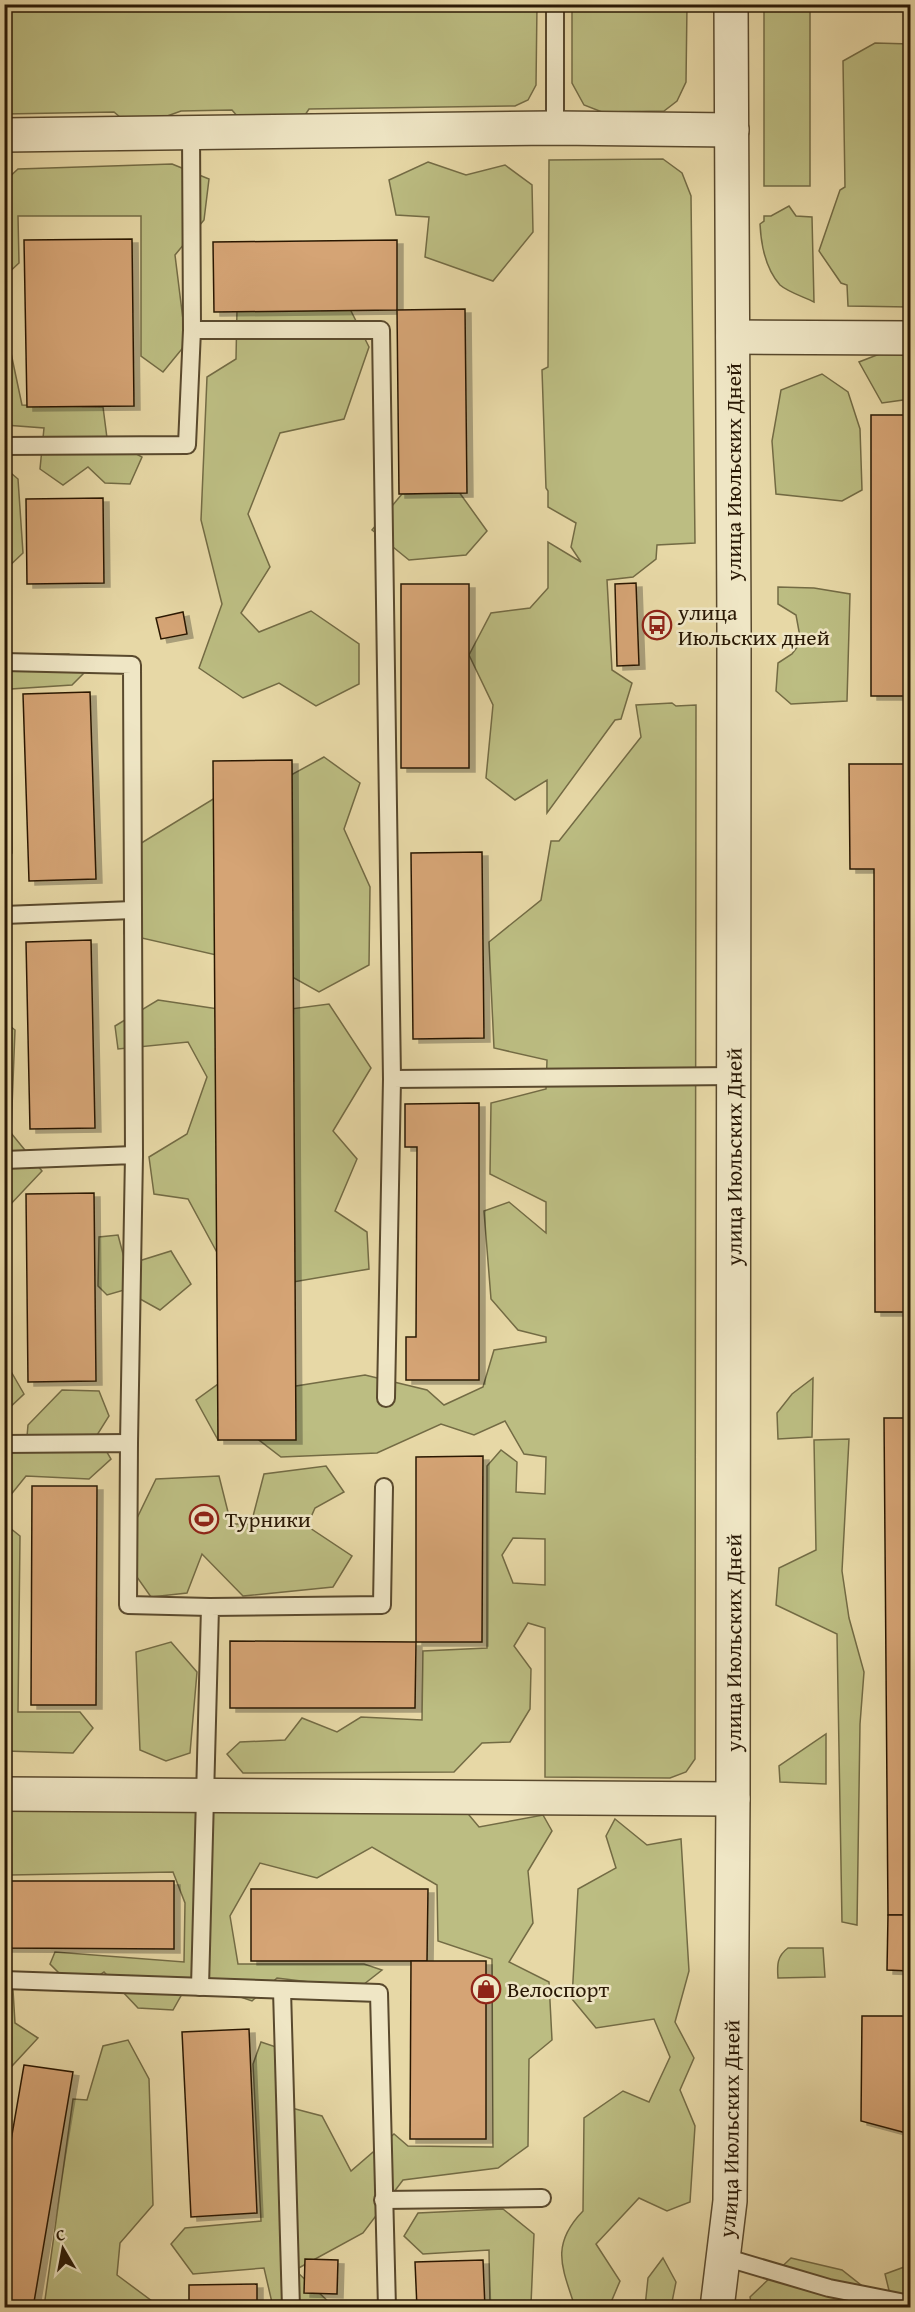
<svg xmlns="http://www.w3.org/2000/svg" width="915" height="2312" viewBox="0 0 915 2312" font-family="'Gentium Book Plus',serif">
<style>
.green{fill:#bcbd82;stroke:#736b44;stroke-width:1.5;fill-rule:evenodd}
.building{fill:#d5a475;stroke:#2a1905;stroke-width:1.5;filter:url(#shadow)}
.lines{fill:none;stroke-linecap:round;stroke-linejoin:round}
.service-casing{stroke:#59492d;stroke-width:20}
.minor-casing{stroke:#59492d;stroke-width:36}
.tertiary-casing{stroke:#59492d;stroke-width:36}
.service{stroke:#efe6c5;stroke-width:16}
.minor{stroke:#efe6c5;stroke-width:33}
.tertiary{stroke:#efe6c5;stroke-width:33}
.labels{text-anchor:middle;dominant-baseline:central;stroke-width:5;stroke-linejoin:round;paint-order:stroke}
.street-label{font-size:22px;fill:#2a1905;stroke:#efe6c5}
.poi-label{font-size:22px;fill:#2a1905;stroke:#efe6c5;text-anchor:start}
</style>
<defs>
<filter id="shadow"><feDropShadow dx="6" dy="4" stdDeviation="0" flood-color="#0004"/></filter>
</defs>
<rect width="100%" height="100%" fill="#e7d8a6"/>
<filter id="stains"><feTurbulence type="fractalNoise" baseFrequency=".00333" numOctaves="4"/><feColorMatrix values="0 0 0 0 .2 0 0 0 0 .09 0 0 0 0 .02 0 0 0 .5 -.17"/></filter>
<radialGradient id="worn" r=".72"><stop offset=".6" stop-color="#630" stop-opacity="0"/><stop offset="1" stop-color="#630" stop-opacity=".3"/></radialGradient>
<g class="green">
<path d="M4,5H537L536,85L528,100L515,106L309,109L305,115L238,117L232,110L181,111L159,119L121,118L114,112L5,114Z"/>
<path d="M572,5H687L686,82L677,101L664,111L602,112L584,105L572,83Z"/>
<rect x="764" y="5" width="46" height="181"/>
<path d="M875,43L910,44V307L848,306L847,285L841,283L819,251L840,190L845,187L843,61Z"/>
<path d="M663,159L682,173L691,196L695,543L657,545L656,559L633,577L607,580L612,670L632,683L621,719L615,720L547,813V780L515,800L486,778L493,705L469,655L491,613L530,608L548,588V542L581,562L571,547L576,523L548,507V491L546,488L542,370L548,367L549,160Z"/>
<path d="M428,162L466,175L505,165L532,185L533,232L493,281L425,257L429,217L396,215L389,180Z"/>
<path d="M172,164L209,179L204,220L175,255L186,344L163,372L141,356V216H18L19,263L5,276V181L18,169Z"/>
<path d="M789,206L796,216L812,217L814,302C804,297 788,292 780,285C765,268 761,245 760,224L764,221V216H771Z"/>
<path d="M237,309H350L369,347L344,419L280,433L248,514L270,567L241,613L259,632L311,611L359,644V684L316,706L279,683L243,698L199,668L222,604L201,520L207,377L236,359Z"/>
<path d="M905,344L910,348V399L882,403L859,362Z"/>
<path d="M4,348L11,353L22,405L103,407L107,438L142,457L130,484L105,483L88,467L63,485L40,469L44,428L5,425Z"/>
<path d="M822,374L848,392L860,429L862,490L842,501L776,494L772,441L781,390Z"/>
<path d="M5,468L18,479L23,553L5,570Z"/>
<path d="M459,492L487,531L466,555L409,560L372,530L402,494Z"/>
<path d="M778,587L814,588L850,594L847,701L791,704L776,691L778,663L792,654L801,642L796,615L778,604Z"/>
<path d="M69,654L86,671L72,685L11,689L12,853L5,858V655Z"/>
<path d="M672,703L676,706L696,705L695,1759L686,1772L670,1778L545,1777V1628L528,1623L514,1646L531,1669L530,1709L510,1742L482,1743L454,1772L243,1773L227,1754L240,1742L285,1740L302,1718L337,1732L361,1717L422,1720L423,1651L487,1648V1466L501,1450L517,1462L516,1492L545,1494L546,1457L524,1454L505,1421L474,1435L441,1424L377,1453L281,1457L251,1434L218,1440L196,1400L221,1382L264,1406L296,1386L365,1375L427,1390L444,1405L483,1387L494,1350L546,1342V1337L518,1330L491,1299L484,1211L509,1202L546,1233V1202L490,1174L491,1103L546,1089L547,1060L494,1048L489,942L541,900L551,841H559L641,737L636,705ZM513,1538L545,1539V1585L513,1583L502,1555Z"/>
<path d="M324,757L360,783L344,829L370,887L369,965L319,992L278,969L124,934L125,853L241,782L271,786Z"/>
<path d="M158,1000L252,1014L329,1004L371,1068L333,1131L357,1159L335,1211L367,1232L369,1269L293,1282L220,1258L188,1199L154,1194L149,1157L187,1134L207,1077L188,1042L118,1049L115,1026Z"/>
<path d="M5,1022L15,1030L11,1133L42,1171L8,1207L11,1267L5,1281Z"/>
<path d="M118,1235L126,1265L171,1251L191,1284L160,1310L124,1290L107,1295L98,1286L99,1237Z"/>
<path d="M5,1361L24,1394L5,1412H4Z"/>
<path d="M813,1378L812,1437L778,1439L777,1413L792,1394Z"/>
<path d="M62,1390L99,1391L109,1416L97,1435L111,1459L89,1479L26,1476L5,1502L4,1453L26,1448L28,1425Z"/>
<path d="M849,1439L842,1571L849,1618L864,1672L860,1724L857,1925L842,1922L837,1634L776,1605L779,1568L816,1550L814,1440Z"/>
<path d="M326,1466L344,1492L315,1508L307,1526L352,1556L333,1587L243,1596L202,1554L187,1593L151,1597L120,1553L156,1479L219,1476L231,1524H251L264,1474Z"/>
<path d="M5,1524L20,1536L18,1712H80L93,1728L73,1753L5,1751Z"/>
<path d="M171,1642L197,1672L190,1753L166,1761L140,1750L136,1652Z"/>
<path d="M826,1734V1784L780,1782L779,1766Z"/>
<path d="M449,1791L479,1827L543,1815L552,1831L528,1871L533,1923L509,1962L549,1982L552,2040L529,2059L528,2146L498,2168L403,2180L363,2233L295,2270L334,2307H273L264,2268L193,2274L171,2244L185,2228L261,2221L253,2064L261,2042L276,2047L280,2105L322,2116L351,2171L394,2134L408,2146L493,2147L492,1959L438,1941L437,1885L372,1847L317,1878L260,1863L230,1916L238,1964H364L382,1970L359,1988L277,1978L252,2001L190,1980L173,2010L138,2008L104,1972L77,1991L50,1964L55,1952L184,1962L185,1903L173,1872L10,1875L5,1871V1796Z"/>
<path d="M615,1819L647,1845L681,1839L689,1971L675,2022L694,2058L680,2090L695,2126L690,2202L667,2211L639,2198L596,2244L620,2281L609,2307H575C562,2267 550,2245 583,2211L584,2118L623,2091L649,2102L670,2057L654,2019L596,2028L572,1999L578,1889L616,1868L606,1836Z"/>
<path d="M788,1948H823L825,1977L778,1978C777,1965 777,1956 788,1948Z"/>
<path d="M4,1971L12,1974L15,2023L38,2038L12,2066L5,2063Z"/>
<path d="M128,2040L149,2079L153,2205L120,2243L117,2275L160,2307H44L73,2099L87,2100L103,2046Z"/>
<path d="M503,2209L534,2234L531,2304L527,2307H490L489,2250L423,2254L404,2236L418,2213Z"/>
<path d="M663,2258L676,2282L671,2307H645L648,2278Z"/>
<path d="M791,2258L842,2270L889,2307H752L750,2297Z"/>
<path d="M907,2266L910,2270V2307H893L885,2274Z"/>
</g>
<g class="building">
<path d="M132,239L134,406L27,407L24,240Z"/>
<path d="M397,240V310L214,312L213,242Z"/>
<path d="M465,309L467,493L399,494L397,310Z"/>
<rect x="871" y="415" width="39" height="281"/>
<path d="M103,498L104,583L27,584L26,499Z"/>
<path d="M636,583L639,665L617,666L615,584Z"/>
<rect x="401" y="584" width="68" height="184"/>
<path d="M183,612L187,634L161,639L156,618Z"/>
<path d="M90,692L96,879L29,881L23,694Z"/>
<path d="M292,760L296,1440H218L213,761Z"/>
<path d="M849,764H910V1312H875L874,869H850Z"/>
<path d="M482,852L484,1038L413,1039L411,853Z"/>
<path d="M91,940L95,1128L30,1129L26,942Z"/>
<path d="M479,1103V1380H406V1337H416L417,1147H405V1104Z"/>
<path d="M94,1193L96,1381L28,1382L26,1194Z"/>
<path d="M884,1418H910V1915H888Z"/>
<path d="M483,1456L482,1642H416V1457Z"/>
<path d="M32,1486H97L96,1705H31Z"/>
<path d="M230,1641L416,1642L415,1708H230Z"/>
<path d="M4,1881H174V1949L4,1948Z"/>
<path d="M251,1889H428L427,1961H251Z"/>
<path d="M888,1915H910V1971L887,1970Z"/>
<path d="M411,1961H486V2139H410Z"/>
<path d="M862,2016H910V2134L861,2121Z"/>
<path d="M249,2029L257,2213L191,2217L182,2032Z"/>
<path d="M24,2065L73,2072L33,2308H4V2181Z"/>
<path d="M305,2259L338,2260L337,2294L304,2293Z"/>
<path d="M483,2260L485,2308H417L415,2262Z"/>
<path d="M257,2284V2308H189V2285Z"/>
</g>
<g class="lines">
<g class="service-casing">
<g id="service">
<path d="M555,128V4"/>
<path d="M192,330H381L392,1079"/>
<path d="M4,446L187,445L192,330L191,131"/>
<path d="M4,662L132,665L134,1155"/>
<path d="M4,915L133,910"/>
<path d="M4,1160L134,1155L129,1443"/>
<path d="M386,1398L392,1079L735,1076"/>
<path d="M4,1444L129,1443L128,1605L210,1607"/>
<path d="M4,1980L379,1993L387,2308"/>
<path d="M200,1987L210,1607L382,1605L384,1487"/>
<path d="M282,1990L291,2308"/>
<path d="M383,2200L542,2198"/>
<path d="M724,2257L829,2288L910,2304"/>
</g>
</g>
<g class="minor-casing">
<g id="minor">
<path d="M4,135L555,128L732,130"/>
<path d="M733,337L910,338"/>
<path d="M4,1794L733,1799"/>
</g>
</g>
<g class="tertiary-casing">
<g id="tertiary">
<path id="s1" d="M717,2308L730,2201L733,1799L734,629L731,4"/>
</g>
</g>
<use href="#service" class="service"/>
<use href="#minor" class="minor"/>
<use href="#tertiary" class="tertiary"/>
</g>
<defs>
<g id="bus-ring" transform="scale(1.5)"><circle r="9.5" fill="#efe6c5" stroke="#8f2418" stroke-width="1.5"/><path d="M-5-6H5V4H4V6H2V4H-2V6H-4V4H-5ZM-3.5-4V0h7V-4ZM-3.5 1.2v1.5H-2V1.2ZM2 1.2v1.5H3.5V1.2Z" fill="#8f2418"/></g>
<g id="stadium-ring" transform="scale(1.5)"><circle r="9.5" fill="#efe6c5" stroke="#8f2418" stroke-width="1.5"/><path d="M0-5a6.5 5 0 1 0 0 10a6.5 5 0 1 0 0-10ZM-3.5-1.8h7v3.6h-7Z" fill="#8f2418"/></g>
<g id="shop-ring" transform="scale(1.5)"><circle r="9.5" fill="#efe6c5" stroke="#8f2418" stroke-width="1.5"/><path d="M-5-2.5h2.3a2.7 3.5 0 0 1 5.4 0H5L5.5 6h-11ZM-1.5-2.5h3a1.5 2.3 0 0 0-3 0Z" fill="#8f2418"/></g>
</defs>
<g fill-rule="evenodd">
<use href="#bus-ring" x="657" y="625"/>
<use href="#stadium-ring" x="204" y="1519"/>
<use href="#shop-ring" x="486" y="1989"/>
</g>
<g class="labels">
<g class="street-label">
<text transform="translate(733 472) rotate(-90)">улица Июльских Дней</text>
<text stroke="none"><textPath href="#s1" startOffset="1152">улица Июльских Дней</textPath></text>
<text stroke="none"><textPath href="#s1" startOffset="666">улица Июльских Дней</textPath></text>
<text stroke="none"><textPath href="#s1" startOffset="180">улица Июльских Дней</textPath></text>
</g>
<g class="poi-label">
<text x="678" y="612">улица<tspan x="678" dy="25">Июльских дней</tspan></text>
<text x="225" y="1519">Турники</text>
<text x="507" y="1989">Велоспорт</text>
</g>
</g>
<rect width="915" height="2312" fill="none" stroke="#e7d8a6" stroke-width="24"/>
<rect x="6" y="6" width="903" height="2300" fill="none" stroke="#2a1905" stroke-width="3"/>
<rect x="12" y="12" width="891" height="2288" fill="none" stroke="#2a1905" stroke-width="1.5"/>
<g transform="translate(63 2249) rotate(350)" stroke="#efe6c5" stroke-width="4.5" paint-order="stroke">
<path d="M0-4.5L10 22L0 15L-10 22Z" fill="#2a1905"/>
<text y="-9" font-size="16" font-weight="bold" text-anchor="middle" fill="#2a1905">С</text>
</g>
<rect width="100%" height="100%" filter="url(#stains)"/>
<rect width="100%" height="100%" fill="url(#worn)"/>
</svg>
